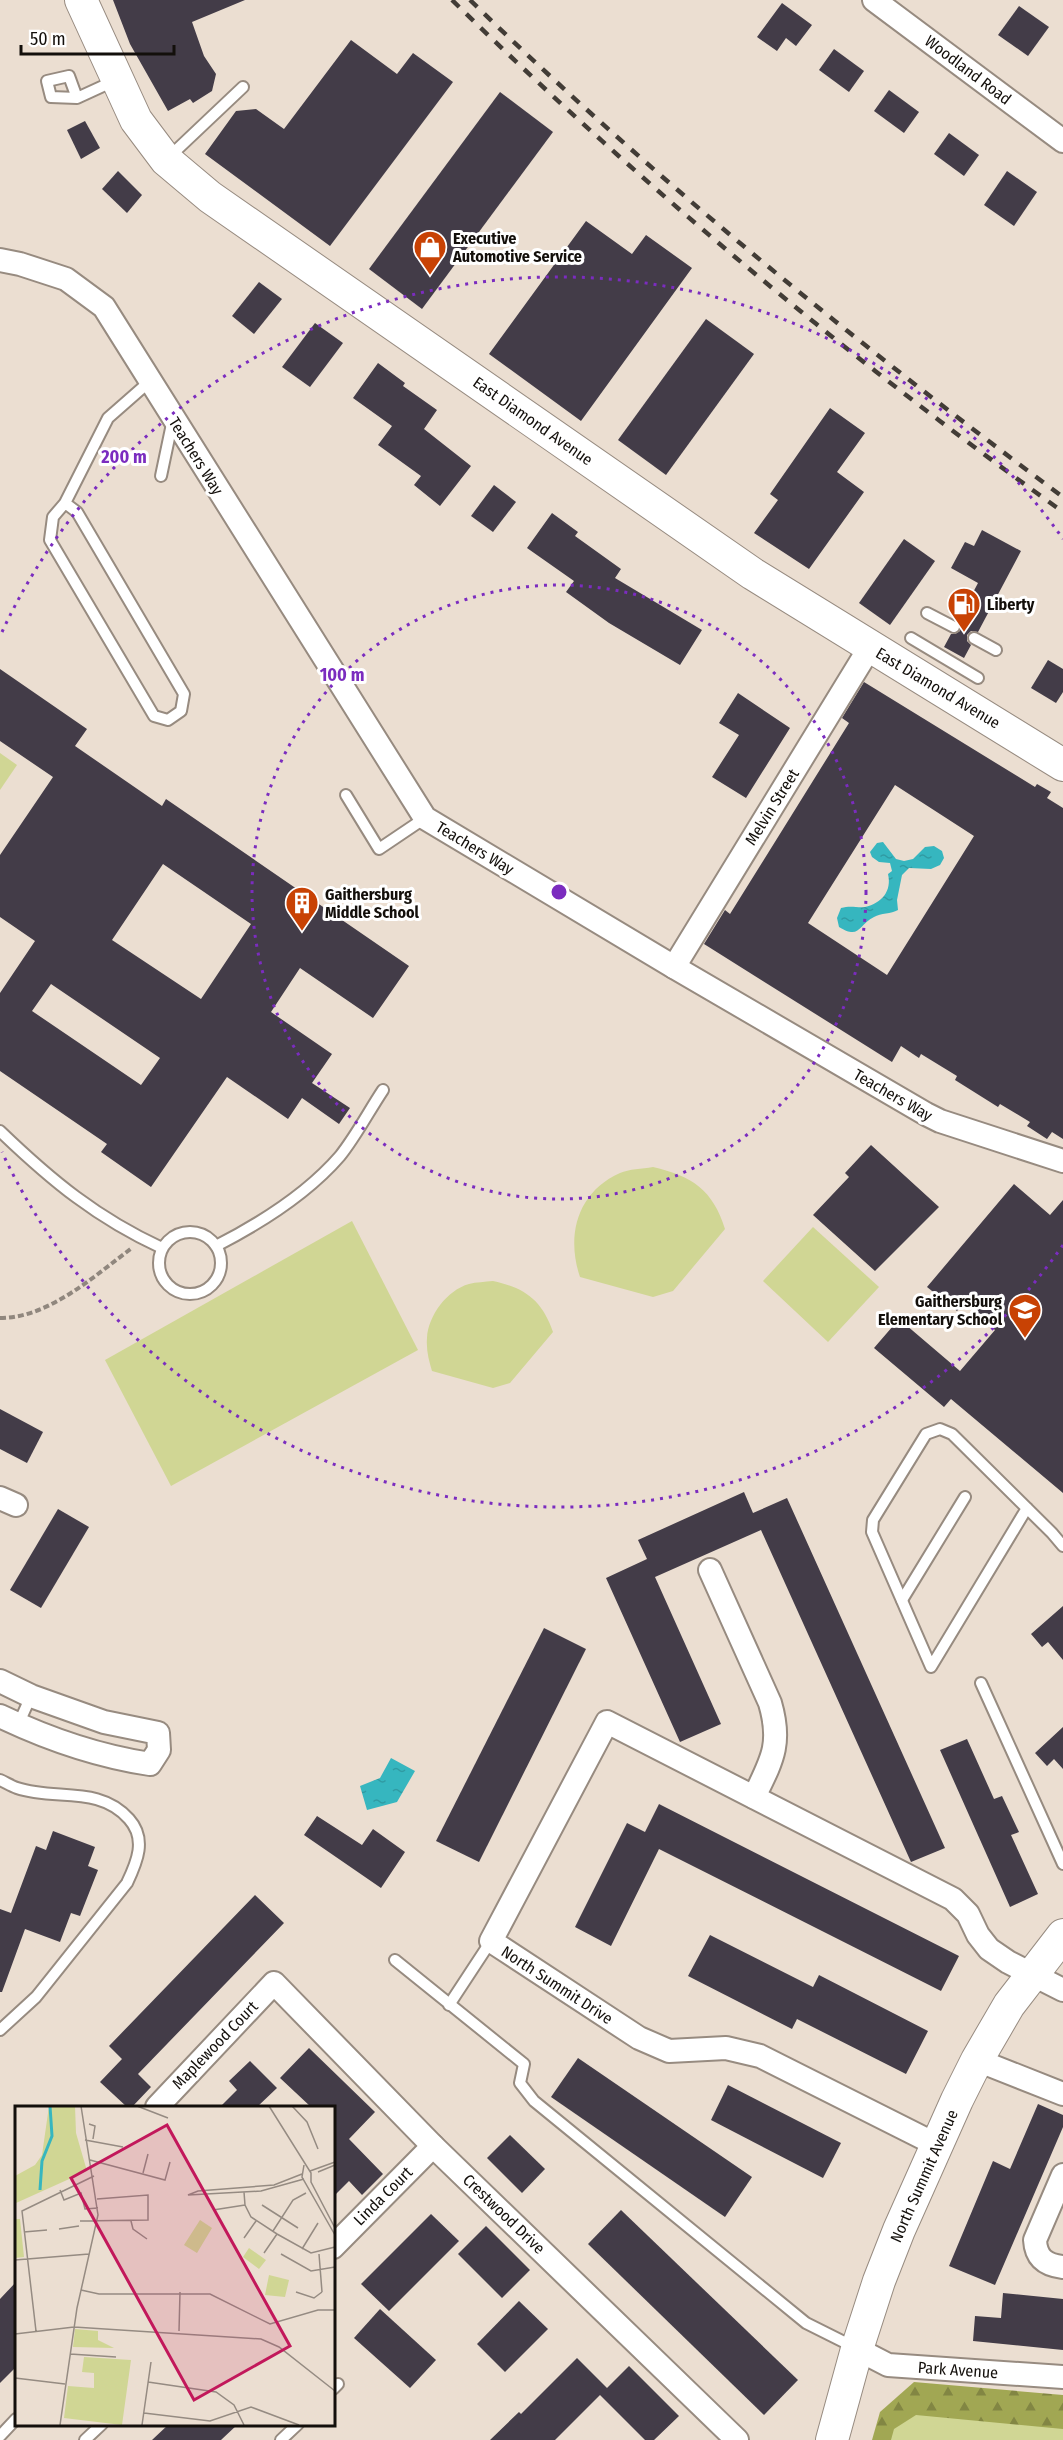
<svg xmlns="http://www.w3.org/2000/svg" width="1063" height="2440" viewBox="0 0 1063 2440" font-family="'Fira Sans Condensed',sans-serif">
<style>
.forest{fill:url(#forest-firs)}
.park{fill:#d0d694}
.water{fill:url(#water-ripples)}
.building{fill:#433c48;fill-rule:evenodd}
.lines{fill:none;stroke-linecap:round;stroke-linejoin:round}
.lane-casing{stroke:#978b80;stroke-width:14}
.street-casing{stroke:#978b80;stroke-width:26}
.secondary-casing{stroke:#978b80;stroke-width:34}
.path{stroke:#90877e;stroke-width:4;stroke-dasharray:6 3;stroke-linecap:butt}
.lane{stroke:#fff;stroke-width:10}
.street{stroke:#fff;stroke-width:22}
.secondary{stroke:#fff;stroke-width:32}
.rail{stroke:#423c36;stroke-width:4.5;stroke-dasharray:10 10;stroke-linecap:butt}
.ring{fill:none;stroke:#7b2cbf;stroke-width:3;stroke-dasharray:3 6}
.labels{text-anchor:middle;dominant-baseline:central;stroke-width:6;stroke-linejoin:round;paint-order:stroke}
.street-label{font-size:16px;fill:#130f0b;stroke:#fff}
.poi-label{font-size:16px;font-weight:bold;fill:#130f0b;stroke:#fff;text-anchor:start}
.inset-river{fill:none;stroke:#36b6bf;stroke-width:3}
.inset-road{fill:none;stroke:#958b82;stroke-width:1.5}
.view{fill:#c2185b;fill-opacity:0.15;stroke:#c2185b;stroke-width:3}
.inset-edge{fill:none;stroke:#130f0b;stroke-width:3}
.centre{fill:#7b2cbf;stroke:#fff;stroke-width:3}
.ring-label{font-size:18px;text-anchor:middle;font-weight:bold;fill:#7b2cbf;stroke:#fff;stroke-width:6;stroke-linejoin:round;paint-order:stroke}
</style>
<defs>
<pattern id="forest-firs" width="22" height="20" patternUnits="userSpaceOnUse" patternTransform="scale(1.5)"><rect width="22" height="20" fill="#a1a753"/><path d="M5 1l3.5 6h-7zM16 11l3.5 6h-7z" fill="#828643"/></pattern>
<pattern id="water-ripples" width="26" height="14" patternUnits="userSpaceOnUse" patternTransform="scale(1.5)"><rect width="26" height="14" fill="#36b6bf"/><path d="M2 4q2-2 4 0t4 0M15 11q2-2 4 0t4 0" fill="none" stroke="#2f9ba3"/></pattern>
</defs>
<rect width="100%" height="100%" fill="#ebded1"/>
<path class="forest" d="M914,2382L1063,2395V2440H872L880,2412Z"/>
<g class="park">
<path d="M0,753L17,765L0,790Z"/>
<path d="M653,1167C692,1176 713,1190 725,1229L673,1291L653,1297L580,1277C566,1236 577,1192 620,1173C629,1169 642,1169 653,1167Z"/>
<path d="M352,1221L418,1350L171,1486L105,1360Z"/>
<path d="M813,1227L879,1287L828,1342L763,1281Z"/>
<path d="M493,1281C525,1288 542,1300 553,1332L510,1383L493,1388L432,1371C429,1361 426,1350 427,1338C428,1316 447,1290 469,1284C476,1282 485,1282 493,1281Z"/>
<path d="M916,2415L1063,2429V2440H891L894,2429Z"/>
</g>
<g class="water">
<path d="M883,842L896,859L904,861L913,859L925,847L934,846L942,851L944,858L940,865L931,869L909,868L902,875L897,900L898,910C891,914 881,913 874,917C858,925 860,940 839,927L837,918L841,908C851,905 857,908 865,907C882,903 892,891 888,874L892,871L890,863L879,862L872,857L870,852L877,843Z"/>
<path d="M391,1758L415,1771L397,1802L367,1810L360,1786L380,1778Z"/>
</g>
<g class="building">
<path d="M113,0H245L192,22L204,56L216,74L212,91L193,103L190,99L168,111L130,44Z"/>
<path d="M782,3L812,25L796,46L786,38L777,51L757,37Z"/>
<path d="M1019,6L1049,27L1028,56L998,35Z"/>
<path d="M351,40L397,74L413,53L453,82L330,246L205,154L236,111L256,109L284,129Z"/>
<path d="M834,49L864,71L849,92L819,70Z"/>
<path d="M889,90L919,112L904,133L874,111Z"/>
<path d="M500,92L553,132L422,309L369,269Z"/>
<path d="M85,121L100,148L81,159L67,130Z"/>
<path d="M949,133L979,155L964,176L934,154Z"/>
<path d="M118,171L142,195L127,213L102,189Z"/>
<path d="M1007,171L1037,192L1014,226L984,205Z"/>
<path d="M586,221L632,254L646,235L692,268L581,421L489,354Z"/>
<path d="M259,282L282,299L254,334L232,316Z"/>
<path d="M706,319L754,354L666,475L618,440Z"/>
<path d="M315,323L343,343L310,387L282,367Z"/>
<path d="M378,363L405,383L403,386L437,410L424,429L471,466L440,506L414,485L421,476L378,445L392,426L353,398Z"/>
<path d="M830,408L865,433L837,472L864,492L809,569L754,533L778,500L770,494Z"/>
<path d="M494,485L516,502L493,532L471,516Z"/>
<path d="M552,513L578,532L575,536L621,569L615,578L702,630L680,665L609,623L566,592L574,581L527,548Z"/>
<path d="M982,530L1021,551L978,632L971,631L967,635V641L971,645L964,658L944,647L951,634H955L960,631L961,626L958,621L978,583L951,568L965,542L974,546Z"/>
<path d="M904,539L935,561L890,625L859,603Z"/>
<path d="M1048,660L1063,669V692L1056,703L1031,688Z"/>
<path d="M0,669L87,729L75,746L162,806L166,799L409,966L373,1018L300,968L271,1012L332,1054L312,1083L350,1108L339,1124L302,1098L288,1119L227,1077L151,1187L101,1152L107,1144L0,1071V993L35,941L0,917V855L53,777L0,741ZM163,864L251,924L201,999L112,940ZM51,984L160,1058L141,1085L32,1011Z"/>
<path d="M864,682L1035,787L1037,784L1051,792L1047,798L1063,808V1139L1052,1132L1047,1139L1027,1126L1030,1122L1000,1104L998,1107L955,1080L957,1076L921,1054L919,1058L901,1046L892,1062L704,944L725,910L730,914L849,723L842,718ZM895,785L974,836L887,975L808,923Z"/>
<path d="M738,693L790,728L746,798L712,777L739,735L719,723Z"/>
<path d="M871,1145L939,1207L875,1271L813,1215L849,1177L845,1173Z"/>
<path d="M1014,1184L1050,1215L1063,1200V1493L951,1399L944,1407L874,1348L899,1319L960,1371L995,1330L964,1303L957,1311L927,1287Z"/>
<path d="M0,1409L43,1432L27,1463L0,1449Z"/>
<path d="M744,1492L753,1513L787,1498L945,1848L911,1862L761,1530L655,1577L721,1724L680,1742L606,1578L647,1559L638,1540Z"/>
<path d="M58,1509L89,1527L41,1608L10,1590Z"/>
<path d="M1063,1606V1660L1048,1642L1042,1647L1031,1634Z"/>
<path d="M544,1628L586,1649L479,1862L436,1841Z"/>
<path d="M1063,1727V1769L1054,1759L1047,1766L1035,1753Z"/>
<path d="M967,1739L994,1799L1002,1796L1019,1832L1011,1835L1038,1894L1010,1907L940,1750Z"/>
<path d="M659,1804L959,1956L941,1991L659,1849L611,1946L575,1927L627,1823L645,1832Z"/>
<path d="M317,1816L362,1845L373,1829L405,1852L381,1888L304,1835Z"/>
<path d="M53,1831L95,1847L88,1866L98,1870L80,1916L71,1913L60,1942L25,1929L2,1992H0V1909L11,1913L36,1846L46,1850Z"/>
<path d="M255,1895L284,1923L138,2074L151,2087L132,2107H127L100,2082L122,2059L109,2046Z"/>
<path d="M710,1935L813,1987L819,1975L928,2031L906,2074L797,2019L792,2029L688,1976Z"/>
<path d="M309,2048L375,2112L349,2139L383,2174L362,2195L349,2181L333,2197V2107H311L280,2078Z"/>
<path d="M578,2058L752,2177L725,2217L551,2097Z"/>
<path d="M250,2061L277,2088L257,2107H220L237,2090L229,2081Z"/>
<path d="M728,2085L841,2143L823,2178L711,2120Z"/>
<path d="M1038,2104L1063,2115V2127L995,2285L949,2266L993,2161L1010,2169Z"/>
<path d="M510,2135L545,2169L522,2193L487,2158Z"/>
<path d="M621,2210L798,2380L764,2415L588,2244Z"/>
<path d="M431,2214L459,2241L389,2311L361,2284Z"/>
<path d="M486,2226L530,2270L502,2298L458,2254Z"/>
<path d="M16,2282V2367L0,2383V2299Z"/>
<path d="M1003,2293L1063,2299V2350L973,2341L975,2316L1001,2318Z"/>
<path d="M519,2301L548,2329L505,2372L477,2344Z"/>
<path d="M380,2309L436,2360L410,2388L354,2338Z"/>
<path d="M577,2358L607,2388L629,2366L679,2416L654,2440H645L600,2395L555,2440H490L519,2412L521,2414Z"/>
<path d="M169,2424H238L221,2440H152Z"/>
</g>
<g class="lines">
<g class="lane-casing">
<g id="lane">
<path d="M77,98L69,76L47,81L51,97L77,98L114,81"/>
<path d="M168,158L243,87"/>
<path d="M161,476L173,419"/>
<path d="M65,503L77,512L184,694L181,711L168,720L154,716L50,540L53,517L65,503L108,418L149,382"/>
<path d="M927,613L954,627"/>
<path d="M911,638L978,678"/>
<path d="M974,638L996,650"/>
<path d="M346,795L379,849L425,818"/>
<path d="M0,1131C52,1181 97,1218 162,1248"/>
<circle cx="190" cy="1263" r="31"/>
<path d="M216,1246C259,1224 308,1193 340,1156C356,1136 369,1111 383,1090"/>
<path d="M1027,1508L931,1667L872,1532L873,1520L926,1434L940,1429L952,1434L1052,1533L1063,1546"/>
<path d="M902,1600L965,1497"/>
<path d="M981,1683L1063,1864"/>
<path d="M18,1725L31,1696"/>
<path d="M0,1780C5,1782 11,1786 17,1788C55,1801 99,1785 129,1819C147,1839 137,1862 127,1883L36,1997L0,2030"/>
<path d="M395,1960L524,2064L520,2083L534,2101L806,2323L854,2347"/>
<path d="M449,2005L491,1941"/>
<path d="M333,2389L338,2384"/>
<path d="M0,2436L16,2419"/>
<path d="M85,2440L102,2424"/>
<path d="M281,2440L298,2424"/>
</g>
</g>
<g class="street-casing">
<g id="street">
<path d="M874,0L1063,141"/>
<path d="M0,260L20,264L66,279L104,307L425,818L674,967L926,1114L940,1121L1063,1161"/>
<path d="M674,967L870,647"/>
<path d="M0,1498L16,1505"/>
<path d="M710,1570L770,1703C782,1744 772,1760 754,1797"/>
<path d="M0,1681L31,1696L104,1722L158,1733L159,1750L150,1764C97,1756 48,1739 0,1716"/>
<path d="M977,2060L1063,2094"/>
<path d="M157,2107L274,1983L433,2146L737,2440"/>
<path d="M937,2145L760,2056L726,2048L669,2051L639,2038L491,1941L607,1722L953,1899L968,1914L978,1935L989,1949L1008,1962L1063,1990"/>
<path d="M1063,2175L1035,2240C1036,2258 1045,2265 1063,2267"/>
<path d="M333,2247L433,2146"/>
<path d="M857,2349L888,2365L1063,2377"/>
</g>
</g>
<g class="secondary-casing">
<g id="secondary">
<path d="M81,0L136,120L166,160L210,197L753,574L1063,765"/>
<path d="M832,2440L857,2349L879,2281L899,2230L957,2100L977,2060L1009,2005L1063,1935"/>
</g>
</g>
<path class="path" d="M0,1318C49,1318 94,1276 132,1248"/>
<use href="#lane" class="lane"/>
<use href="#street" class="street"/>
<use href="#secondary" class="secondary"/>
<g class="rail">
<path d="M452,0C642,186 847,357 1063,512"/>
<path d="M470,0C656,181 856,343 1063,497"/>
</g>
</g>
<g class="ring">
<circle cx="559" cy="892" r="307"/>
<path d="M1063 1245A615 615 0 0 1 2 1152M2 632A615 615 0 0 1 1063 539"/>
</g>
<defs>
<g id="shop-pin" transform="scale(1.725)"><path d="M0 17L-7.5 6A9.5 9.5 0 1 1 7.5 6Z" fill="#c84204" stroke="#fff"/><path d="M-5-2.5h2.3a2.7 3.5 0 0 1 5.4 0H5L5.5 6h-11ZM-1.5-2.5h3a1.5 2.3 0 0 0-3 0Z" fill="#fff"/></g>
<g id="fuel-pin" transform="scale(1.725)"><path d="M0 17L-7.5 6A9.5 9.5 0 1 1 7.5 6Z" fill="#c84204" stroke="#fff"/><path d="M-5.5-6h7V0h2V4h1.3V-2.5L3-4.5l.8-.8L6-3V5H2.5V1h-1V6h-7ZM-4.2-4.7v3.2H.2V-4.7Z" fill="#fff"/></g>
<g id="building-pin" transform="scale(1.725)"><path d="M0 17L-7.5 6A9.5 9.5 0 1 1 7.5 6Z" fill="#c84204" stroke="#fff"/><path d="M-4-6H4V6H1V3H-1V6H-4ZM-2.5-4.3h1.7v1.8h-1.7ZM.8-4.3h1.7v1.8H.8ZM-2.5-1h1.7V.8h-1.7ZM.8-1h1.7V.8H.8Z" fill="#fff"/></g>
<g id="school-pin" transform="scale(1.725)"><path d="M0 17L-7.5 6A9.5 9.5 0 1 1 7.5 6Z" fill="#c84204" stroke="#fff"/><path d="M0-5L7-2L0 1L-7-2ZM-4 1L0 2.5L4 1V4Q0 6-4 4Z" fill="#fff"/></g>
</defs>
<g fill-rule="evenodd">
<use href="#shop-pin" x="430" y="247"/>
<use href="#fuel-pin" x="964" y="604"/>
<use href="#building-pin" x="302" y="903"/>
<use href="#school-pin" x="1025" y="1310"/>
</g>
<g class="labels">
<g class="street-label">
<text transform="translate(968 70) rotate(37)">Woodland Road</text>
<text transform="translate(533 421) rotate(35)">East Diamond Avenue</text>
<text transform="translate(196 456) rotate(58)">Teachers Way</text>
<text transform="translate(938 688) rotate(31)">East Diamond Avenue</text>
<text transform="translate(772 807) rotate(-58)">Melvin Street</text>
<text transform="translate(475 848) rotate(31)">Teachers Way</text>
<text transform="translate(893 1095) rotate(30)">Teachers Way</text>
<text transform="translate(557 1985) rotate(33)">North Summit Drive</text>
<text transform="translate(215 2045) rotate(-46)">Maplewood Court</text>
<text transform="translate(924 2176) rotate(-66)">North Summit Avenue</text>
<text transform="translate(383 2196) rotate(-45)">Linda Court</text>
<text transform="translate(504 2214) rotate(44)">Crestwood Drive</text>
<text transform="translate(958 2370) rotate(4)">Park Avenue</text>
</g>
<g class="poi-label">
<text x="453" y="238">Executive<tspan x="453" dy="18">Automotive Service</tspan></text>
<text x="987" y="604">Liberty</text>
<text x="325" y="894">Gaithersburg<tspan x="325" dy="18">Middle School</tspan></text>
<text x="1002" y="1301" text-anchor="end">Gaithersburg<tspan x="1002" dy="18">Elementary School</tspan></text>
</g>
</g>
<g transform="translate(15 2106)">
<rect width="320" height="320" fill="#ebded1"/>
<path d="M34,0H60L61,27L72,65L1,97L0,70L20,59L27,49ZM0,113H5L9,151L0,152ZM185,114L197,122L182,147L169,139ZM234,142L251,154L244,163L228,151ZM254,169L274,174L270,191L250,189ZM60,223L83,225V234L99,242L58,241ZM69,251L116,254L107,319L49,312L53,280L79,282V267L67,266Z" fill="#d0d694"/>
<path class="inset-river" d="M25,84L27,55L37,30L35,0"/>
<path class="inset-road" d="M122,0L153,12M254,0L296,67V76L320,122M277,0L292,16L303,43M74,18L80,20L78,33M70,34L108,41M75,54L150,74L155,56M289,59L287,71L320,129M295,65L320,56M303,66L320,59M128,67L133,48M287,68L259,79L183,85L173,89L246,85L289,73M45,84L49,94L66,87L70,103L83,102M229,86L230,99L236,111L262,128L296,147L320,141M247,99L283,122M198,104L230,99M65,115L133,114V89L82,93M116,115L118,123L132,133M44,123L64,120M258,125L278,94L291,87M9,126L32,124M229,132L241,115M287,143L303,117M249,147L262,128M266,148L296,165L320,161M304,148L307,186M0,154L74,148M66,184L84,188H195L255,218L303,204H320M281,186L299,192L307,186M21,225L7,105L79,70M164,225L165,186M0,228L59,221L246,233L264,241L320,285M55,248L101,251M0,272L50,278M133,276L201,286L219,299L229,319M129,307L195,315L236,301L284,319M45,319L62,202L83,109L66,0M127,319L136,256"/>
<path class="view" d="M152,19L275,240L179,294L56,72Z"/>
<rect width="320" height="320" class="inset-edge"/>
</g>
<circle cx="559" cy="892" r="9" class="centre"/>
<g class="ring-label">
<text x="124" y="463">200 m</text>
<text x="342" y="681">100 m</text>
</g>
<path d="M21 45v9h153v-9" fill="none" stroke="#130f0b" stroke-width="3"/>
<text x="30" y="45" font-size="18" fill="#130f0b" stroke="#ffffff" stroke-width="4.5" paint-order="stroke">50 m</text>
</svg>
